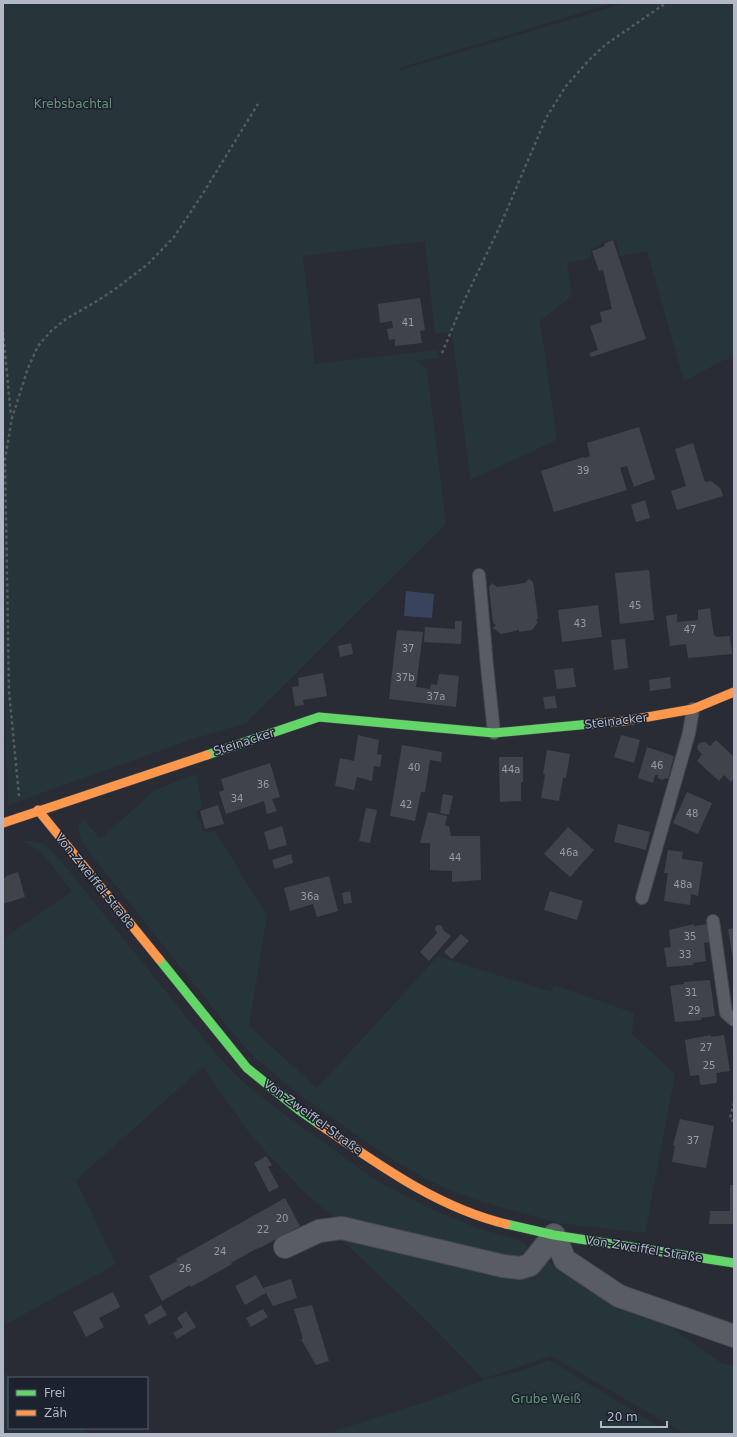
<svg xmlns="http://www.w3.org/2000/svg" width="737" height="1437" viewBox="0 0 737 1437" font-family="'DejaVu Sans',sans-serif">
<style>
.green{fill:#26353a}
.water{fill:#38435e}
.building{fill:#40434a}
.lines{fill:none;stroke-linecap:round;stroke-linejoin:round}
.lane-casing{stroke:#45484e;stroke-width:14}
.street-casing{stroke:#45484e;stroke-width:24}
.fast-casing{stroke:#45484e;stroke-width:10}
.slow-casing{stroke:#45484e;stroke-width:10}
.path{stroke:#565a60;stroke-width:2.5;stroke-dasharray:3 3;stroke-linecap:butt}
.lane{stroke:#595c63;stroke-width:12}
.street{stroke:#595c63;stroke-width:22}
.fast{stroke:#63d668;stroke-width:9}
.slow{stroke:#ff974d;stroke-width:9}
.labels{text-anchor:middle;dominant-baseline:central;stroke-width:3;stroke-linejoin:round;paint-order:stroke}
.number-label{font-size:10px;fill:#969ba7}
.park-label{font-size:12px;fill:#6b957b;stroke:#1d222f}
.street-label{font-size:12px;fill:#b3b8c6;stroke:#1d222f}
</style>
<rect width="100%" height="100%" fill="#292c35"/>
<g class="green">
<path d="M3,3H613L399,68L400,70L626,3H734V359L724,360L684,381L647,251L620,256L616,239L604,242L591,250V258L567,263L572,296L540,321L557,440L470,480L452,332L435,334L425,241L303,256L315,364L437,350L438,358L416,361L427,369L446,524L246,723L193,739L8,805L3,674Z"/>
<path d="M196,774L202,808L196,811L204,832L215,831L267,916L249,1026L317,1088L438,956L551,992L554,985L634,1013L632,1034L675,1074L645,1233L558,1223L482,1202L450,1190L428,1180L391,1159L302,1097L255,1058L236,1037L93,857L82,842L78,827L83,818L100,839L155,790Z"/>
<path d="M22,841C42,841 43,842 57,856L216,1054L242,1081L281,1112L380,1183L438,1212L475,1227L524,1242L528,1248L527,1255L511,1262L334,1217L304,1192L252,1137L203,1067L76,1180L116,1264L3,1326V939L72,891C58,874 43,849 22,841Z"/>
<path d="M342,1236L540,1268L548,1261L667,1325L721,1363L734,1366V1434H685L551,1356L483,1379L427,1321L344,1242Z"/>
<path d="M549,1360L655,1424L676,1434H325L428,1401L487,1379L522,1371Z"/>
<path d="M3,1373L13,1378H9V1428H81L92,1434H3Z"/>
</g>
<path class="water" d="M406,591L434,594L432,618L404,616Z"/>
<g class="building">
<path d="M613,240L646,339L591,357L589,353L598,350L590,326L602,322L600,312L612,309L603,270L599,271L592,251L605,246L604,244Z"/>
<path d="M420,298L425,330L420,331L422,343L395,346V339L389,340L387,329L393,328L392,321L380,323L378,304Z"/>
<path d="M639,427L655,479L634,487L627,466L620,468L627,490L554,512L541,471L583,457L585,458L590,456L587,443Z"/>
<path d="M693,443L705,482L711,481L721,489L723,496L677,510L671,491L686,486L675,449Z"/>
<path d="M645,500L650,518L636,522L631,505Z"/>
<path d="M649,570L654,620L620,624L615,573Z"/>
<path d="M529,579L533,582L538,618L536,620L538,622L532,630L519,632V630L501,634L493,628L496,625L493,623L489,587L492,583L497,587L525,583Z"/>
<path d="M598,605L602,637L562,642L558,610Z"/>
<path d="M710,608L714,636L716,635V637L730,636L732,654L688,658L686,644L670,646L666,616L677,614V622L698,620V610Z"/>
<path d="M455,621H462L461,644L424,642L425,627L455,629Z"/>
<path d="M397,630L423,632L416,687L430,689L431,684L437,685L439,674L459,676L456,707L389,699Z"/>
<path d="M625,639L628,668L614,670L611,640Z"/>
<path d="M351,643L353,654L340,657L338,646Z"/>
<path d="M573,668L576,687L557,689L554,670Z"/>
<path d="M323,673L327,696L303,700L304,705L295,706L292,687L299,686L298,678Z"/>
<path d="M670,677L671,688L650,691L649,680Z"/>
<path d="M555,696L557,708L545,709L543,697Z"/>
<path d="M358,735L379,740L377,754L382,755L380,767L374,766L372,781L357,777L354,790L335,786L340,758L354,761Z"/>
<path d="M621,735L640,740L634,763L614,757Z"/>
<path d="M716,740L734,757V778L731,782L724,775L719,781L697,761L702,754L698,750L697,746L700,743L705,742L710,746Z"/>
<path d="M402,745L442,752L441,762L430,760L425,792H421L415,821L390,816Z"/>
<path d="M647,747L674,756L668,779L665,778L663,780L658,778V775H655L653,783L638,778Z"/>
<path d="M547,750L570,754L566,778H563L559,801L541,798L545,775L543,774Z"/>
<path d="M499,757H523V782H521V801L500,802Z"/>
<path d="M270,763L280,797L272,799L277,811L267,814L264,801L226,814L219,792L224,790L221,779Z"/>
<path d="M687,792L712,803L698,834L673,823Z"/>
<path d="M443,794L453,796L449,815L440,813Z"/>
<path d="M218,805L224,824L205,829L200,811Z"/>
<path d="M366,808L377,810L370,843L359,841Z"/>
<path d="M428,812L447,816L445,826H449L451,836H480L481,880L452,882V871L430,870V843H420Z"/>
<path d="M618,824L650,832L646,850L614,842Z"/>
<path d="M282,826L287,845L269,850L264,832Z"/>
<path d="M568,827L594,850L570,877L544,854Z"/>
<path d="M668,850L683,852L682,859L703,862L698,896L691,894L690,905L664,901L668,873H664Z"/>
<path d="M291,854L293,863L275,869L272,860Z"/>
<path d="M18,872L25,897L3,904V878L7,877L6,876Z"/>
<path d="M329,876L338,911L317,917L313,904L290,911L284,888Z"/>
<path d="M350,891L352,903L344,904L342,893Z"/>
<path d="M550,891L583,901L577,920L544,910Z"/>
<path d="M694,924V926L708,924L711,942L704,943L706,961L693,963V965L667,967L664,948L671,947L669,930Z"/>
<path d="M439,925L442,926L443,930L451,936L429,961L420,952L437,933L435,929L436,926Z"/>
<path d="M734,928V960H733L728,929Z"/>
<path d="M461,934L469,941L452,959L444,952Z"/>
<path d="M710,980L715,1016L701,1018V1020L675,1022L670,986L684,984V982Z"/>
<path d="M711,1035V1037L724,1035L730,1071L716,1073L717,1081L716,1083L703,1085L700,1084L699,1075L690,1076L685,1040Z"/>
<path d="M680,1119L714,1126L706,1168L672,1162L675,1146L673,1145Z"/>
<path d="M266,1156L272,1165L268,1167L279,1187L269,1192L254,1163Z"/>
<path d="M730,1185H734V1224H709L710,1211H730Z"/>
<path d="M285,1198L300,1226L260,1248V1247L245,1255L231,1263L232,1264L200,1282L191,1287L190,1285L162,1301L149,1276L177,1261L176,1259L196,1248Z"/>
<path d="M256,1275L263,1288L291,1279L297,1298L273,1306L266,1293L245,1305L235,1286Z"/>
<path d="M113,1292L120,1307L99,1318L104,1327L86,1337L73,1312Z"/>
<path d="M161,1305L167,1315L149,1325L144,1315Z"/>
<path d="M312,1305L329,1361L316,1365L302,1341L301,1339H303L294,1309Z"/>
<path d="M263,1309L268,1317L251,1327L246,1318Z"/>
<path d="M186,1311L196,1327L177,1339L173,1333L183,1327L177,1318Z"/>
</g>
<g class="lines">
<g class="lane-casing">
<g id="lane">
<path d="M479,575L487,666L494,733"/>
<path d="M642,898L689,733L693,709"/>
<path d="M713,921L726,1013L734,1020"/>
</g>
</g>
<g class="street-casing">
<path id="street" d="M285,1247L319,1231L342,1228L503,1266L520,1268L530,1265L554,1235L565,1260L619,1296L734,1336"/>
</g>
<g class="fast-casing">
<g id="fast">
<path d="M207,755L319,717L494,733L590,724"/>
<path d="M159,959L247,1068L299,1110L319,1124"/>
<path d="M506,1224L554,1235L734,1263"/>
</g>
</g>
<g class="slow-casing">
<g id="slow">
<path d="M590,724L625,721L693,709L734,692"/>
<path d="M38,810L159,959"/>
<path d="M3,823L207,755"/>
<path d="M319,1124C378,1164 436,1207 506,1224"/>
</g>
</g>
<g class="path">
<path d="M3,332L11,416"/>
<path d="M442,353L463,303L500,226L546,118L566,86L589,60L605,45L666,3"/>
<path d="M19,796L9,691L5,459L12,418L28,368L38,346L51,331L66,319L97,301L114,290L148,264L174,237L202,195L258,104"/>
<path d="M734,1103L730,1118L734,1122"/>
</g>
<use href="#lane" class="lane"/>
<use href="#street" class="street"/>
<use href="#fast" class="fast"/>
<use href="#slow" class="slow"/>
</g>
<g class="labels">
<g class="number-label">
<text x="408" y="322">41</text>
<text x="583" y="470">39</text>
<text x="635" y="605">45</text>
<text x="580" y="623">43</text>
<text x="690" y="629">47</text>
<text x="408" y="648">37</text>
<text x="405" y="677">37b</text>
<text x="436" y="696">37a</text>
<text x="657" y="765">46</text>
<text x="414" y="767">40</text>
<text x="511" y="769">44a</text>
<text x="263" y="784">36</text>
<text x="237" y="798">34</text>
<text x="406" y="804">42</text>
<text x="692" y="813">48</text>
<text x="569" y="852">46a</text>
<text x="455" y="857">44</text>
<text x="683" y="884">48a</text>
<text x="310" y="896">36a</text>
<text x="690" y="936">35</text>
<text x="685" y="954">33</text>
<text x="691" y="992">31</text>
<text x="694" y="1010">29</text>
<text x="706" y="1047">27</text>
<text x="709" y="1065">25</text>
<text x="693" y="1140">37</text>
<text x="282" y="1218">20</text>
<text x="263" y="1229">22</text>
<text x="220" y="1251">24</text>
<text x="185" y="1268">26</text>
</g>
<g class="park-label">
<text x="73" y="104">Krebsbachtal</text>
<text x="546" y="1399">Grube Weiß</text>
</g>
<g class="street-label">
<text transform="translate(616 721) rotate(-7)">Steinacker</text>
<text transform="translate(244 742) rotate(-18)">Steinacker</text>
<text transform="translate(95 881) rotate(51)">Von-Zweiffel-Straße</text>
<text transform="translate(313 1117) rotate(36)">Von-Zweiffel-Straße</text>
<text transform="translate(644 1249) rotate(9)">Von-Zweiffel-Straße</text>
</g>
</g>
<rect width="737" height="1437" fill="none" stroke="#b3b8c6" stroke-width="8"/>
<rect x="8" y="1377" width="140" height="52" fill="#1d222f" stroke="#595e6b"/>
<rect x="16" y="1390" width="20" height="6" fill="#63d668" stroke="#595e6b"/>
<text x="44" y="1397" font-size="12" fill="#b3b8c6">Frei</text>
<rect x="16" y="1410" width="20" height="6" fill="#ff974d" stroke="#595e6b"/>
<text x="44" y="1417" font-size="12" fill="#b3b8c6">Zäh</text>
<path d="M601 1421v6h66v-6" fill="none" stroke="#b3b8c6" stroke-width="2"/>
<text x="607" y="1421" font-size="12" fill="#b3b8c6" stroke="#1d222f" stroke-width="3" paint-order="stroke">20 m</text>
</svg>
